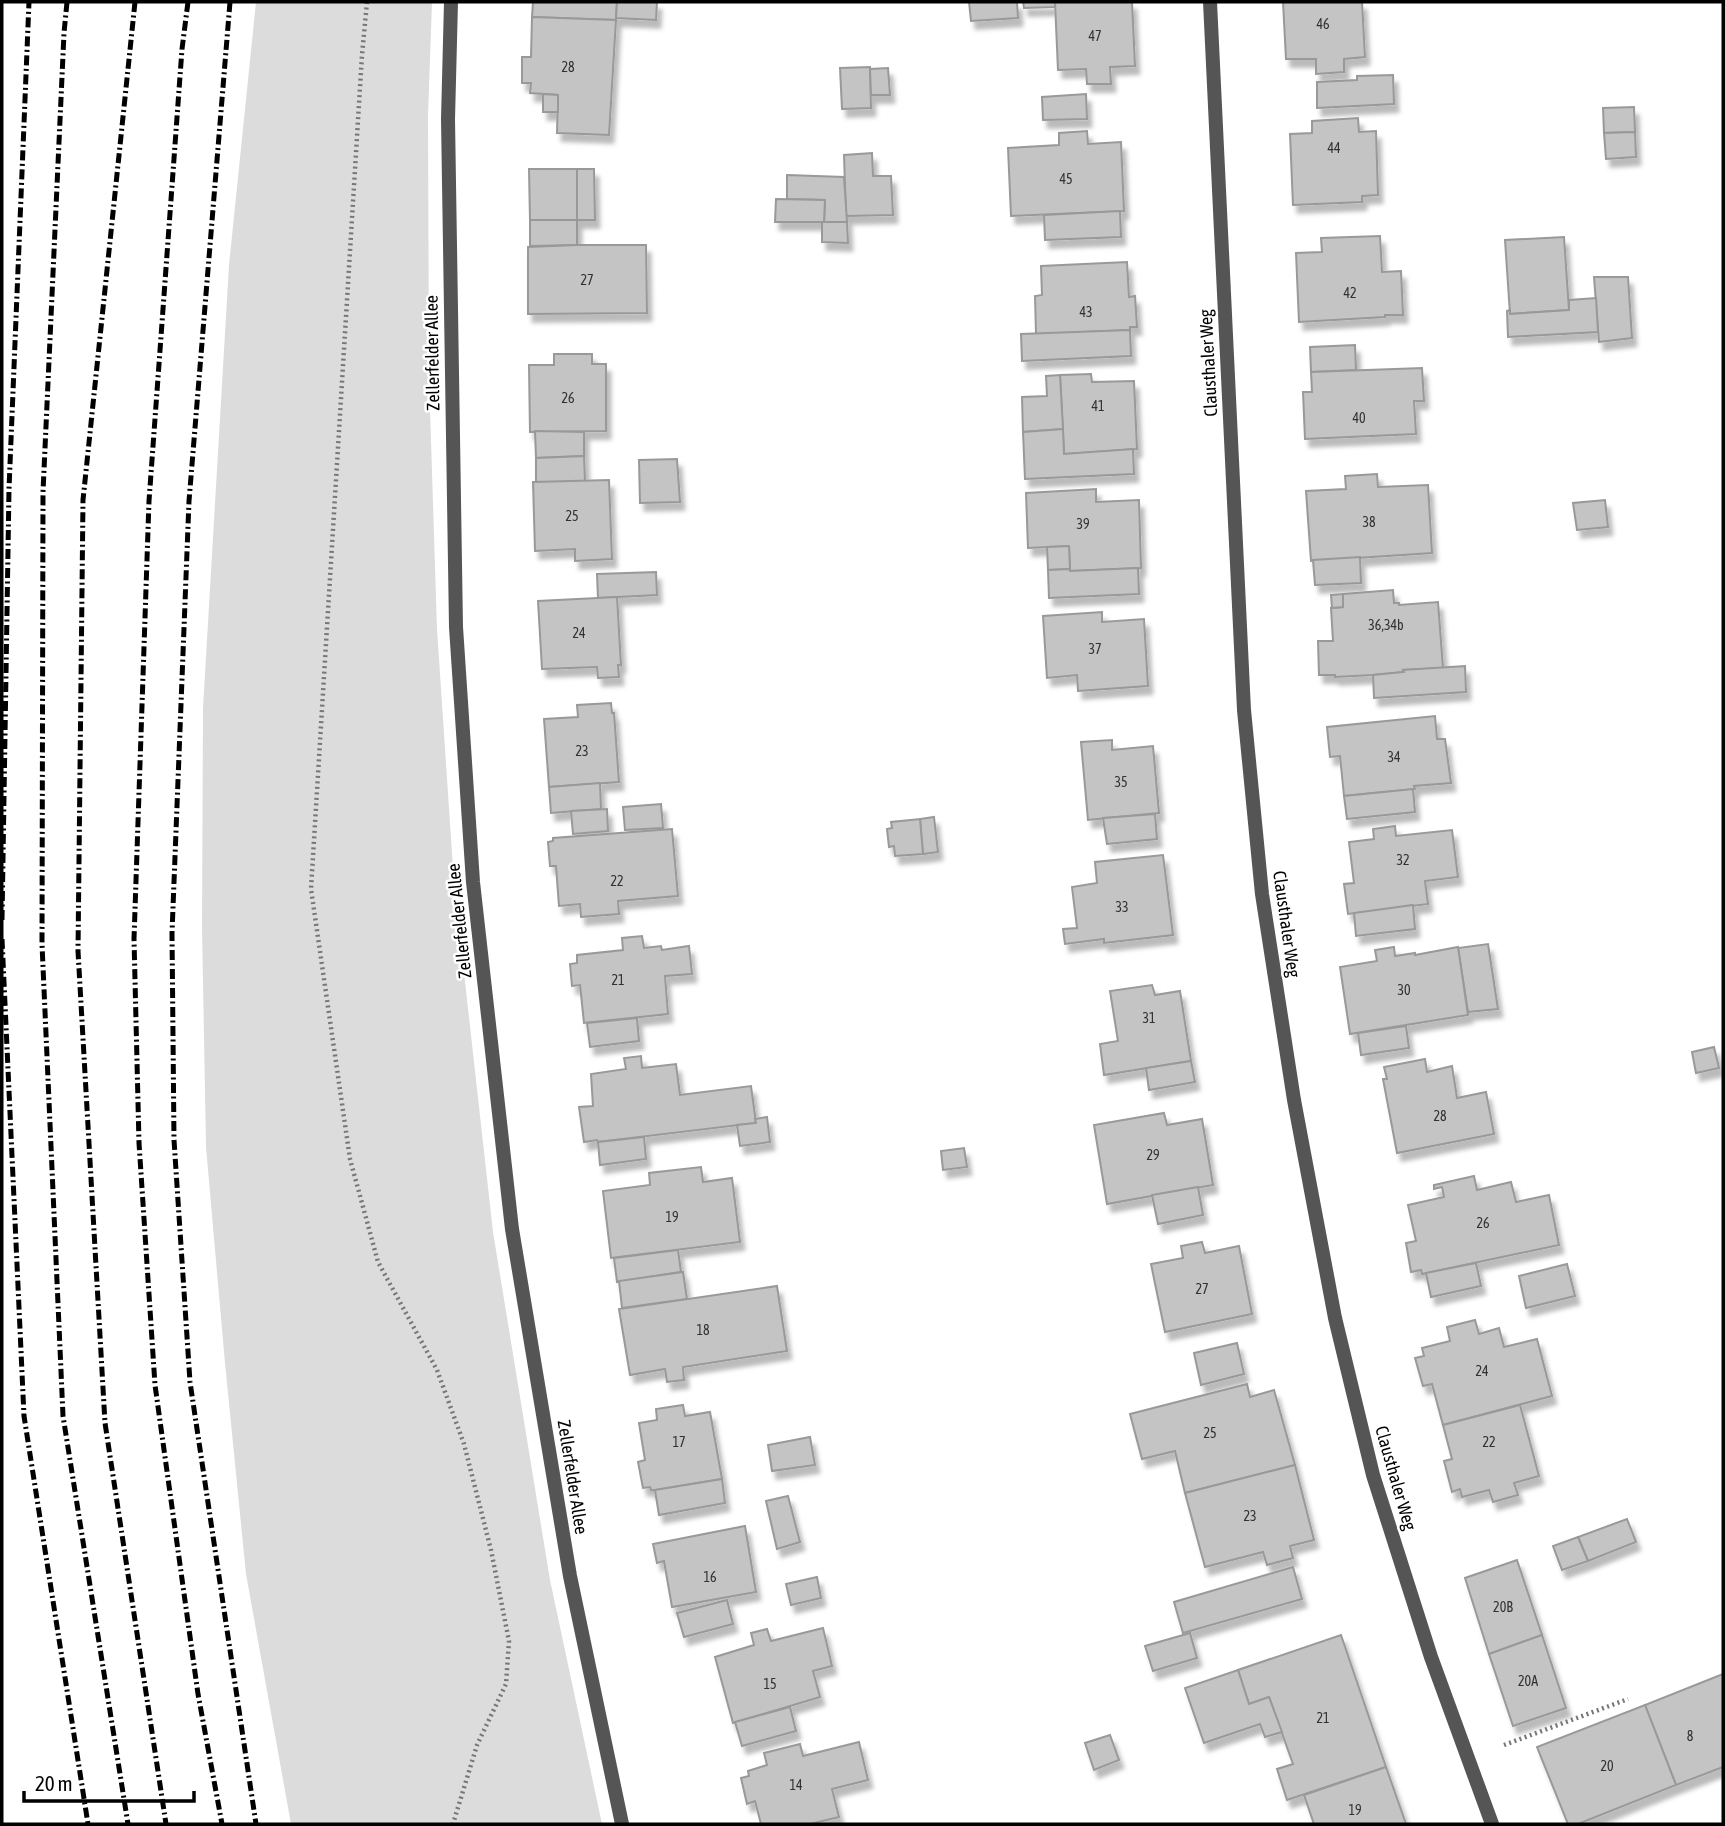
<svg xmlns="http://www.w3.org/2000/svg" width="1725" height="1826" viewBox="0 0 1725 1826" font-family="'Asap Condensed',sans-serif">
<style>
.green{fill:#dcdcdc}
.building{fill:#c4c4c4;stroke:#999;stroke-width:2;filter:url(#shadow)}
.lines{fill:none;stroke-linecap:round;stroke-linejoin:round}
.path{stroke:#777;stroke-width:4.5;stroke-dasharray:2 3.5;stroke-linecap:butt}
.street{stroke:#555;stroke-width:14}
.rail{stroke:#000;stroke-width:5;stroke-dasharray:10 3.5 2 3.5;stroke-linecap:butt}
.labels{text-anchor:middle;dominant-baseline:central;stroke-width:5;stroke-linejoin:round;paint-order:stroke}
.number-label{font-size:14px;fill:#313131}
.street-label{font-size:18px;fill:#000;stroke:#fff}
</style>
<defs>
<filter id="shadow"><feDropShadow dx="4.5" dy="8" stdDeviation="2" flood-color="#0004"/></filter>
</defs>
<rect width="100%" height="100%" fill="#fff"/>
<path class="green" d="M256,2H432L428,116L429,378L437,629L454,883L493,1232L550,1580L602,1824H291L246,1574L225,1363L206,1147L202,927L203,708L229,265Z"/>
<g class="building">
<path d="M533,2H617L616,18V20L532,17Z"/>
<path d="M617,2H657L656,20L616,18Z"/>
<path d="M969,2H1017L1018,18L971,21Z"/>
<path d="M1023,2H1055V7L1024,8Z"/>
<path d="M1055,2H1132L1135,66L1110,67L1111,84H1087L1086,69L1058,70Z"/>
<path d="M1283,2H1362L1365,57L1344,59V72L1316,74V59H1286Z"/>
<path d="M532,17L616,20L609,135L557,133L558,95L530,93L531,83H522V57H531Z"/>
<path d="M870,67L871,108L842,109L840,68Z"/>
<path d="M888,68L890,95H871L870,69Z"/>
<path d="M1393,75L1394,104L1317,108V82L1357,80V76Z"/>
<path d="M543,94L558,95V112H543Z"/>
<path d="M1086,94L1087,119L1043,120L1042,97Z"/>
<path d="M1634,107L1635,132L1604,133L1603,108Z"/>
<path d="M1358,118L1359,132L1376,131L1378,195L1362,196V202L1293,205L1290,134L1312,133V121Z"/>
<path d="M1087,131L1088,144L1121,142L1124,211L1011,216L1008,148L1059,145V133Z"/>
<path d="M1635,132L1636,157L1606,159L1604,133Z"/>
<path d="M872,153L873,176H891L893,215L846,216L844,155Z"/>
<path d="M529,169H577V220H530Z"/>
<path d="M577,169H594L595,220H577Z"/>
<path d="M787,175L844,177L847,222H824L825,200L787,199Z"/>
<path d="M776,199L825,200L824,222H775Z"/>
<path d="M1120,211L1121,237L1045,240L1044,215Z"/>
<path d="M530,220H577V245L530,246Z"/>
<path d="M822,222H847L848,243L822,242Z"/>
<path d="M1380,236L1382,272L1401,271L1403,315H1385V317L1299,322L1296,253L1322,252L1321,238Z"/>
<path d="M1564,237L1569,310L1510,314L1505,240Z"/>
<path d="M577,245H646L647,313L528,314V247Z"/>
<path d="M1127,262L1129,297L1135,296L1137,327H1130V330L1036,334L1035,296L1042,295L1041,266Z"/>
<path d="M1594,277H1628L1632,338L1599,342Z"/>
<path d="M1596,298L1598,332L1508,337L1507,311L1510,310V314L1569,310V300Z"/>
<path d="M1130,330L1131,356L1022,361L1021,334Z"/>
<path d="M1355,345L1356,370L1311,372L1310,347Z"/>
<path d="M554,354H592V364H606V431L530,432L529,365H554Z"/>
<path d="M1422,368L1424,401H1414L1416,434L1305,439L1303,392H1312L1311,372Z"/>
<path d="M1091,374L1092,382L1134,381L1137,449L1064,454L1060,375Z"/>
<path d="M1060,375L1063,429L1023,432L1022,397L1047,396L1046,376Z"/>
<path d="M1063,429L1064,454L1133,449L1134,474L1025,479L1023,432Z"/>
<path d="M535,431L584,432V456L536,458Z"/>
<path d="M584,456L585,481L536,483V458Z"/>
<path d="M677,459L680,502L640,503L639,460Z"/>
<path d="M1377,474L1378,487L1428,485L1432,553L1311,561L1306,491L1346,489L1345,476Z"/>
<path d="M609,480L612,559L575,561V549L535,551L533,482Z"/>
<path d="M1096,489V502L1139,500L1141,568L1070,571L1069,546L1028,548L1026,493Z"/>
<path d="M1605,500L1608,527L1577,530L1573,503Z"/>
<path d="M1069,546L1070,569L1048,570L1047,547Z"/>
<path d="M1360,557L1361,583L1315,585L1313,560Z"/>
<path d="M1138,568L1139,594L1049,598L1048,570L1070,569V571Z"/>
<path d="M656,572L657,595L598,598L597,574Z"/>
<path d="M1393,590L1394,603H1399V605L1438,602L1443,668L1403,670L1404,672L1373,675L1335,677V675H1319L1318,641H1333L1331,608L1343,607V594Z"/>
<path d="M1343,594V607L1332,608L1331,595Z"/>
<path d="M617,597L621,665H618L619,677L598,678L597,667L542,669L538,601Z"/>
<path d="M1102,612V622L1144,619L1148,686L1078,691L1077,675L1047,678L1043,616Z"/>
<path d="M1465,666L1466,692L1374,698L1373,675L1404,672L1403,670Z"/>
<path d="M611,703L612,713H614L619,782L549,787L544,719L578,717L577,705Z"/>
<path d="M1435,716L1437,739H1445L1451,783L1414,786L1415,789L1344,796L1340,756L1330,757L1327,727Z"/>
<path d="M1112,740V750L1153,746L1159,813L1088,820L1081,742Z"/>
<path d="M600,783L601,809L551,813L549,787Z"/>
<path d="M1413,789L1415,812L1347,819L1344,796Z"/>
<path d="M661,804L663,828L625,830L623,807Z"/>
<path d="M607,809L608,831L573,834L571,811Z"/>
<path d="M1155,814L1157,839L1107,844L1103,818Z"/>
<path d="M934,817L938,852L923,854L920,819Z"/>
<path d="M920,819L923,854L895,856L894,846L889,847L887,829L892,828L891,822Z"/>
<path d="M1395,826L1396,836L1452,830L1458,877L1425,881L1428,904L1348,914L1344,884L1354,883L1349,842L1374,839L1373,829Z"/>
<path d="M672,829L678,896L618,901L619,914L581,917L580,904L559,906L556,866H550L548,842L553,841V838Z"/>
<path d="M1163,855L1173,935L1104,943V939L1065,944L1063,929L1077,928L1072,887L1097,883L1095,862Z"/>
<path d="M1413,905L1415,929L1356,936L1354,913Z"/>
<path d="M642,936L644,948L661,946L662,950L689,946L692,974L665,976L668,1014L584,1023L580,985L572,986L570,964L577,963V955L623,950L622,938Z"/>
<path d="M1488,944L1498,1009L1468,1012L1458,948Z"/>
<path d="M1394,947L1395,956L1415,953V955L1458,947L1468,1015L1350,1034L1340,967L1377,961L1375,950Z"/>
<path d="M1152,985L1155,995L1180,991L1191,1061L1104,1075L1100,1044L1118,1041L1110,991Z"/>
<path d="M637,1018L639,1041L590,1047L587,1023Z"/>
<path d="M1406,1026L1409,1048L1361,1055L1358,1033Z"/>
<path d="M1714,1047L1719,1068L1696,1073L1692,1052Z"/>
<path d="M641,1056L642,1068L676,1064L680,1095L751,1086L756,1123L598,1142L597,1140L584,1142L579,1107L593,1106L591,1074L626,1069L624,1058Z"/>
<path d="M1425,1059L1427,1072L1452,1066L1457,1098L1486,1092L1494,1134L1397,1153L1383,1079H1387L1384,1067Z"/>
<path d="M1191,1061L1195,1082L1149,1090L1146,1068Z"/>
<path d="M1164,1113L1167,1125L1202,1119L1213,1185L1107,1204L1094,1125Z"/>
<path d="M767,1117L770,1142L740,1146L737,1125L756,1123L755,1119Z"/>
<path d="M644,1137L646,1159L600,1165L598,1142Z"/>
<path d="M964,1148L967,1167L943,1170L941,1151Z"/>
<path d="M701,1167L703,1182L732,1178L740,1242L611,1258L603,1191L650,1185L649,1173Z"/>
<path d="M1474,1176L1477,1190L1511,1182L1516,1202L1549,1195L1559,1245L1422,1274L1421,1270L1411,1272L1406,1243L1416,1241L1408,1205L1444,1197L1442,1187L1434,1189V1185Z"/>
<path d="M1198,1187L1203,1215L1158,1224L1152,1195Z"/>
<path d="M1202,1242L1205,1253L1239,1246L1252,1314L1165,1332L1151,1264L1183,1258L1181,1246Z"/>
<path d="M678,1250L681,1272L617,1282L614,1258Z"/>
<path d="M1476,1263L1481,1286L1431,1297L1426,1273Z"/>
<path d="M1567,1264L1575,1296L1526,1308L1519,1276Z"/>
<path d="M683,1272L687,1299L622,1308L619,1281Z"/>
<path d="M777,1286L787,1351L683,1367L684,1380L667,1382L665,1369L630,1375L619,1309Z"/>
<path d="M1475,1320L1479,1334L1499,1328L1504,1347L1537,1339L1552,1396L1443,1425L1432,1384L1423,1386L1415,1358L1424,1356L1422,1348L1450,1341L1447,1327Z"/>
<path d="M1237,1343L1244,1374L1201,1385L1194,1353Z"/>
<path d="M1247,1384L1250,1397L1274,1390L1295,1465L1185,1493L1175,1451L1142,1459L1130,1414Z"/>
<path d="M683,1405L685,1416L710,1412L722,1479L655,1490H651L650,1487L643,1488L638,1462L645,1460L639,1423L657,1420L656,1409Z"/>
<path d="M1520,1405L1539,1476L1514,1483L1518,1495L1493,1502L1489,1490L1462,1497L1460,1489L1452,1492L1444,1461L1452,1459L1443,1425Z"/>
<path d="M810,1437L815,1465L772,1471L768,1445Z"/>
<path d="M1295,1465L1314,1540L1290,1546L1293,1558L1267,1565L1263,1552L1205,1567L1185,1493Z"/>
<path d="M722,1479L725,1503L659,1515L655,1490Z"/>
<path d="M788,1496L800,1542L777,1549L766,1501Z"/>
<path d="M1627,1519L1636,1542L1588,1561L1578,1537Z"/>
<path d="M745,1526L756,1592L672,1607L664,1561L657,1563L653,1544Z"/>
<path d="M1578,1537L1588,1561L1562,1570L1553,1546Z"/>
<path d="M1517,1560L1542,1635L1489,1654L1465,1578Z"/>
<path d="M1293,1567L1302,1599L1183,1633L1174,1602Z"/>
<path d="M817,1577L821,1598L791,1605L786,1584Z"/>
<path d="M727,1600L733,1624L684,1637L677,1613Z"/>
<path d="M823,1628L832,1666L813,1671L820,1697L733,1723L715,1657L754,1645L751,1633L767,1629L771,1641Z"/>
<path d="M1190,1633L1197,1658L1153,1671L1145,1646Z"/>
<path d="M1341,1635L1386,1767L1287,1800L1277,1769L1293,1764L1269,1697L1249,1704L1238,1670Z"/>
<path d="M1542,1635L1566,1708L1513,1726L1489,1654Z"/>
<path d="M1238,1670L1249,1704L1269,1697L1282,1732L1265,1737L1260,1724L1204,1743L1185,1688Z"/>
<path d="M1723,1674V1767L1676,1785L1645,1705Z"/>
<path d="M1645,1705L1676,1785L1578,1824H1568L1537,1747Z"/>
<path d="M790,1707L796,1731L742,1746L735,1722Z"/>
<path d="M1110,1735L1119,1760L1094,1770L1085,1743Z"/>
<path d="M859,1742L868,1780L832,1789L839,1817L810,1824H761L755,1801L747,1804L741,1778L749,1776L748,1771L767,1765L764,1753L800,1744L803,1756Z"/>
<path d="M1386,1767L1406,1824H1314L1304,1795Z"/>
</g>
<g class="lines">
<g class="path">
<path d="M367,2L362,55L311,889L350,1159L378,1262L437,1370L464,1444L491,1550L509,1641L506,1684L477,1745L453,1824"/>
<path d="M1504,1745L1628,1699"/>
</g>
<g class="street">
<path d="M451,2L448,119L456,627L473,882L512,1229L570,1576L622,1824"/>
<path d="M1210,2L1244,710L1262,894L1294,1100L1335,1318L1373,1475L1431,1657L1492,1824"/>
</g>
<g class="rail">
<path d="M67,2L64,33L43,492L42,944L63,1416L128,1824"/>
<path d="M135,2L83,500L78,951L105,1423L166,1824"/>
<path d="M188,2L182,49L149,501L134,939L139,1143L155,1385L198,1694L222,1824"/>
<path d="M230,2L189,501L172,933L174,1140L190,1382L256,1824"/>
<path d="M2,920L9,489L29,2"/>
<path d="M2,939L24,1416L88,1824"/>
</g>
</g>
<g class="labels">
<g class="number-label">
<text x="1323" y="24">46</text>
<text x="1095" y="36">47</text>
<text x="568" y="67">28</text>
<text x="1334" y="148">44</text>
<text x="1066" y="179">45</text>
<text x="587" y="280">27</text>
<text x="1350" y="293">42</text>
<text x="1086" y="312">43</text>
<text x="568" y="398">26</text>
<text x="1098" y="406">41</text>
<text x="1359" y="418">40</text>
<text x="572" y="516">25</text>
<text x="1369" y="522">38</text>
<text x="1083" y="524">39</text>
<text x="1386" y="625">36,34b</text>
<text x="579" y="633">24</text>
<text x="1095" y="649">37</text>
<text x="582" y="751">23</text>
<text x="1394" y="757">34</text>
<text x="1121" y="782">35</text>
<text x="1403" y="860">32</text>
<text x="617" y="881">22</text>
<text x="1122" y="907">33</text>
<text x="618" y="980">21</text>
<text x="1404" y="990">30</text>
<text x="1149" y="1018">31</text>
<text x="1440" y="1116">28</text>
<text x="1153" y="1155">29</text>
<text x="672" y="1217">19</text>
<text x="1483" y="1223">26</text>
<text x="1202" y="1289">27</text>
<text x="703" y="1330">18</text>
<text x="1482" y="1371">24</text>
<text x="1210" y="1433">25</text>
<text x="679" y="1442">17</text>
<text x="1489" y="1442">22</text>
<text x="1250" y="1516">23</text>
<text x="710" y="1577">16</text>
<text x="1503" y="1607">20B</text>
<text x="1528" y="1681">20A</text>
<text x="770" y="1684">15</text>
<text x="1323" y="1718">21</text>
<text x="1690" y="1736">8</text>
<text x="1607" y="1766">20</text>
<text x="796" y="1785">14</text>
<text x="1355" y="1810">19</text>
</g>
<g class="street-label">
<text transform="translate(432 353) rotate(-91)">Zellerfelder Allee</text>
<text transform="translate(1208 363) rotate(-93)">Clausthaler Weg</text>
<text transform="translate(459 921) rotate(-96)">Zellerfelder Allee</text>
<text transform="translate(1287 924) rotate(82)">Clausthaler Weg</text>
<text transform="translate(573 1477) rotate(81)">Zellerfelder Allee</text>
<text transform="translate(1396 1478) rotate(74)">Clausthaler Weg</text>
</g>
</g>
<rect width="1725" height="1826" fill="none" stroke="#000000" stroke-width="7"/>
<path d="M24 1791v10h170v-10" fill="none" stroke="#000000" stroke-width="3.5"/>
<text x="35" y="1791" font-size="21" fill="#000000" stroke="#ffffff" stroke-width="5" paint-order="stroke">20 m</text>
</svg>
